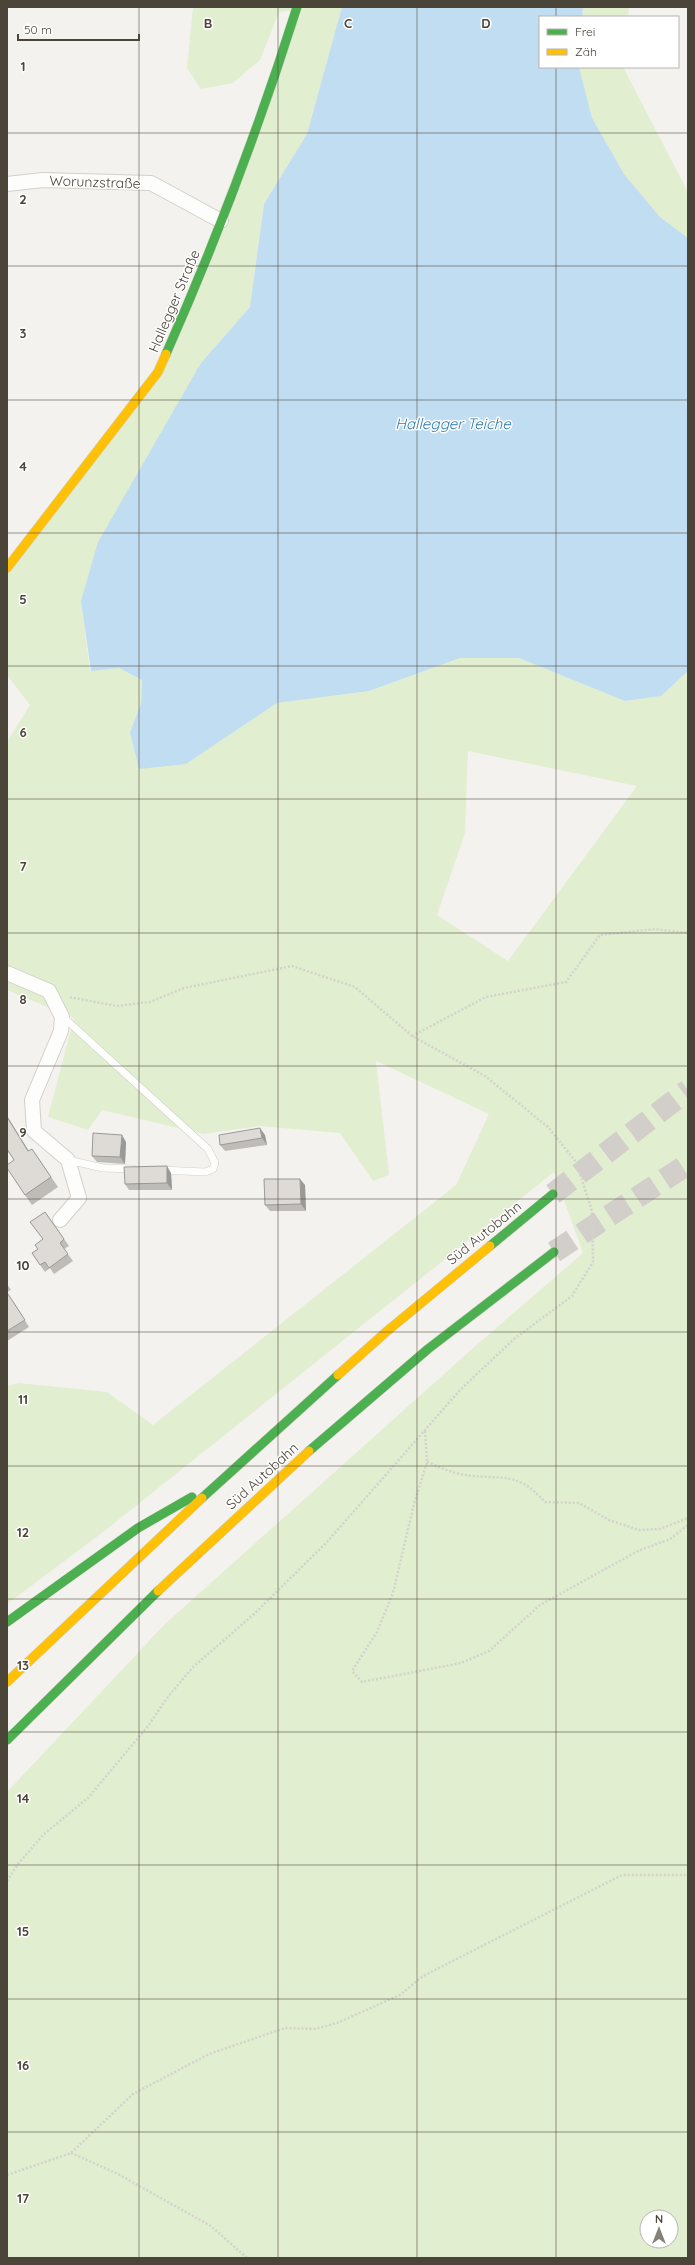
<svg xmlns="http://www.w3.org/2000/svg" width="695" height="2265" viewBox="0 0 695 2265" font-family="Quicksand,sans-serif">
<style>
.green{fill:#e1eecf;fill-rule:evenodd}
.water{fill:#c0ddf1}
.lines{fill:none;stroke-linecap:round;stroke-linejoin:round}
.highway-tunnel{stroke:#d2cfca;stroke-width:22;stroke-dasharray:22 11;stroke-linecap:butt}
.lane-casing{stroke:#d2d0cb;stroke-width:8}
.street-casing{stroke:#d2d0cb;stroke-width:16}
.fast-casing{stroke:#d3cfc5;stroke-width:10}
.slow-casing{stroke:#d3cfc5;stroke-width:10}
.path{stroke:#d3d2cc;stroke-width:2.5;stroke-dasharray:2 2;stroke-linecap:butt}
.lane{stroke:#fdfdfc;stroke-width:7}
.street{stroke:#fdfdfc;stroke-width:14}
.fast{stroke:#4caf50;stroke-width:9}
.slow{stroke:#ffc107;stroke-width:9}
.wall{fill:#bfbcb8}
.shaded-wall{fill:#9b9996}
.building{fill:#dedbd6;stroke:#9b9996}
.grid{fill:none;stroke:#4b4439;stroke-width:1;stroke-opacity:0.55}
.labels{text-anchor:middle;dominant-baseline:central;stroke-width:3;stroke-linejoin:round;paint-order:stroke}
.street-label{font-size:14px;fill:#4b4439;stroke:#fff}
.water-label{font-size:15px;font-style:italic;fill:#2e7ab2;stroke:#fff}
.grid-label{font-size:13px;text-anchor:middle;font-weight:bold;fill:#4b4439;stroke:#fff;stroke-width:3;stroke-linejoin:round;paint-order:stroke}
</style>
<rect width="100%" height="100%" fill="#f4f2ee"/>
<g class="green">
<path d="M193,7H342L307,134L264,204L250,307L201,363L81,601L90,671L119,668L142,680L141,704L130,732L186,764L277,703L369,691L460,658H519L625,701L661,696L688,671V2258H7V1792L165,1624L472,1349L583,1253L554,1172L107,1529L7,1604V1386L18,1383L107,1392L153,1425L456,1185L489,1114L376,1061L389,1175L373,1181L340,1133L260,1126L203,1134L102,1110L88,1130L48,1117L74,1018L7,990V742L30,705L7,675V568L158,372L296,10L279,12L260,60L233,83L201,89L187,68ZM468,751L637,786L508,961L437,915L465,833ZM647,2217H671V2241H647Z"/>
<path d="M583,7H629L628,17H582Z"/>
<path d="M579,67H623L688,192V238L660,217L624,174L592,118Z"/>
</g>
<path class="water" d="M342,7H583L582,17H540V67H579L592,118L624,174L660,217L688,238V671L661,696L625,701L519,658H460L369,691L277,703L186,764L139,769L130,732L141,704L142,680L119,668L91,671L81,601L98,542L201,363L250,307L264,204L307,134Z"/>
<g class="lines">
<g class="highway-tunnel">
<path d="M553,1194L688,1090"/>
<path d="M554,1252L688,1164"/>
</g>
<g class="lane-casing">
<g id="lane">
<path d="M63,1017L208,1149L215,1163L213,1169L205,1172L161,1170"/>
<path d="M68,1160L103,1168L133,1169"/>
</g>
</g>
<g class="street-casing">
<g id="street">
<path d="M7,184L43,180L151,183L221,221"/>
<path d="M7,973L49,991L62,1017L61,1031L32,1100L34,1131L68,1160L79,1198L60,1220"/>
</g>
</g>
<g class="fast-casing">
<g id="fast">
<path d="M166,354C216,241 260,125 297,7"/>
<path d="M490,1246L553,1194"/>
<path d="M309,1451L428,1349L554,1252"/>
<path d="M202,1498L338,1375"/>
<path d="M7,1622L138,1528L192,1497"/>
<path d="M7,1740L158,1591"/>
</g>
</g>
<g class="slow-casing">
<g id="slow">
<path d="M7,568L158,372L166,354"/>
<path d="M338,1375L386,1332L490,1246"/>
<path d="M158,1591L309,1451"/>
<path d="M7,1682L202,1498"/>
</g>
</g>
<g class="path">
<path d="M412,1036L486,997L566,982L600,935L655,929L688,933"/>
<path d="M425,1431L427,1462L414,1504L393,1593L377,1632L352,1671L362,1682L461,1663L489,1651L540,1605L638,1551L670,1539L688,1525"/>
<path d="M427,1462C437,1466 447,1471 456,1473C496,1483 513,1466 545,1502L579,1503L609,1520L639,1530L660,1529L688,1518"/>
<path d="M7,1881L18,1864L44,1834L88,1798L148,1726L167,1698L193,1667L253,1615L327,1542L460,1390L514,1339L572,1296L593,1262L592,1211L576,1162L548,1127L485,1076L412,1036L355,987L292,966L184,988L150,1002L117,1006L69,997"/>
<path d="M71,2153L116,2173L211,2226L247,2258"/>
<path d="M7,2175L71,2153L133,2094L209,2054L285,2028L315,2029L337,2023L400,1995L423,1976L622,1875H688"/>
</g>
<use href="#lane" class="lane"/>
<use href="#street" class="street"/>
<use href="#fast" class="fast"/>
<use href="#slow" class="slow"/>
</g>
<g class="wall">
<path d="M7,1116L28,1151L32,1149L58,1187L32,1205L25,1195L14,1160L9,1152L7,1154Z"/>
<path d="M265,1135L267,1145L225,1151L220,1145Z"/>
<path d="M126,1142L125,1164L97,1162L92,1156Z"/>
<path d="M171,1173L172,1190H129L125,1184Z"/>
<path d="M305,1185L306,1211H270L265,1205Z"/>
<path d="M45,1212L69,1246L64,1249L73,1261L54,1274L50,1268L45,1272L32,1253L38,1249L43,1239Z"/>
<path d="M7,1284L11,1290L7,1292Z"/>
<path d="M7,1295L13,1301L29,1327L7,1341Z"/>
</g>
<g class="shaded-wall">
<path d="M7,1116L35,1161L28,1151L7,1117Z"/>
<path d="M260,1128L265,1135L267,1145L262,1138Z"/>
<path d="M122,1135L126,1142L125,1164L120,1157Z"/>
<path d="M167,1166L171,1173L172,1190L167,1183Z"/>
<path d="M300,1179L305,1185L306,1211L301,1204Z"/>
</g>
<g class="building">
<path d="M7,1117L28,1151L32,1149L51,1177L25,1195L7,1168V1165L14,1160L7,1149Z"/>
<path d="M260,1128L262,1138L220,1145L219,1135Z"/>
<path d="M93,1133L122,1135L120,1157L92,1156Z"/>
<path d="M167,1166V1183L125,1184L124,1167Z"/>
<path d="M264,1179H300L301,1204L265,1205Z"/>
<path d="M45,1212L64,1239L60,1243L68,1254L49,1268L45,1262L40,1265L32,1253L38,1249L35,1245L43,1239L30,1222Z"/>
<path d="M8,1294L25,1320L7,1331V1295Z"/>
</g>
<path class="grid" d="M139,7V2258M278,7V2258M417,7V2258M556,7V17M556,67V2258M7,133H688M7,266H688M7,400H688M7,533H688M7,666H688M7,799H688M7,933H688M7,1066H688M7,1199H688M7,1332H688M7,1466H688M7,1599H688M7,1732H688M7,1865H688M7,1999H688M7,2132H688"/>
<g class="labels">
<g class="street-label">
<text transform="translate(95 182) rotate(2)">Worunzstraße</text>
<text transform="translate(174 301) rotate(-67)">Hallegger Straße</text>
<text transform="translate(484 1233) rotate(-39)">Süd Autobahn</text>
<text transform="translate(262 1476) rotate(-42)">Süd Autobahn</text>
</g>
<g class="water-label">
<text x="453" y="423">Hallegger Teiche</text>
</g>
</g>
<g class="grid-label">
<text x="208" y="28">B</text>
<text x="348" y="28">C</text>
<text x="486" y="28">D</text>
<text x="23" y="71">1</text>
<text x="23" y="204">2</text>
<text x="23" y="338">3</text>
<text x="23" y="471">4</text>
<text x="23" y="604">5</text>
<text x="23" y="737">6</text>
<text x="23" y="871">7</text>
<text x="23" y="1004">8</text>
<text x="23" y="1137">9</text>
<text x="23" y="1270">10</text>
<text x="23" y="1404">11</text>
<text x="23" y="1537">12</text>
<text x="23" y="1670">13</text>
<text x="23" y="1803">14</text>
<text x="23" y="1936">15</text>
<text x="23" y="2070">16</text>
<text x="23" y="2203">17</text>
</g>
<rect width="695" height="2265" fill="none" stroke="#4b4439" stroke-width="16"/>
<rect x="539" y="16" width="140" height="52" fill="#ffffff" stroke="#b7b4b0"/>
<rect x="547" y="29" width="20" height="6" fill="#4caf50" stroke="#b7b4b0"/>
<text x="575" y="36" font-size="12" fill="#4b4439">Frei</text>
<rect x="547" y="49" width="20" height="6" fill="#ffc107" stroke="#b7b4b0"/>
<text x="575" y="56" font-size="12" fill="#4b4439">Zäh</text>
<g transform="translate(659 2229)"><circle r="19" fill="#ffffff" stroke="#b7b4b0"/>
<path d="M0-3L7 15L0 10L-7 15Z" fill="#868178"/>
<text y="-6" font-size="11" font-weight="bold" text-anchor="middle" fill="#4b4439">N</text>
</g>
<path d="M18 34v6h121v-6" fill="none" stroke="#4b4439" stroke-width="2"/>
<text x="24" y="34" font-size="12" fill="#4b4439" stroke="#ffffff" stroke-width="3" paint-order="stroke">50 m</text>
</svg>
